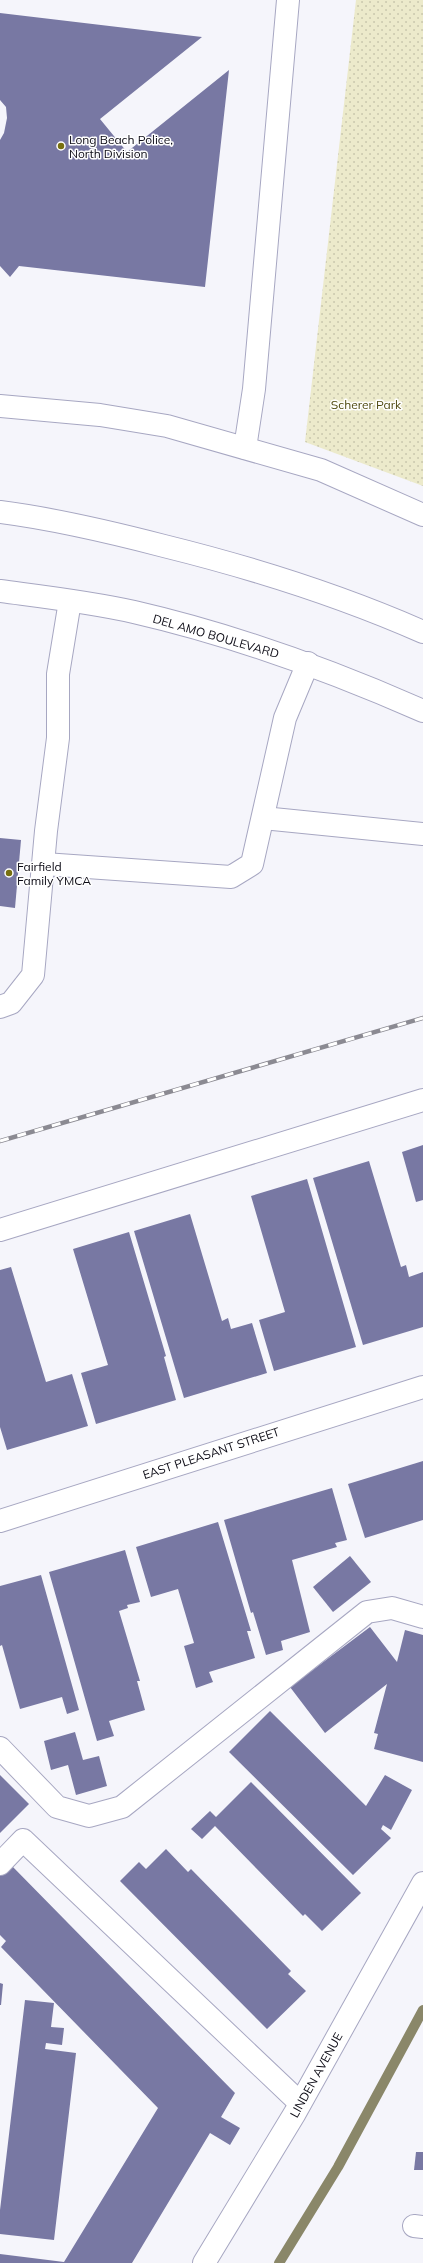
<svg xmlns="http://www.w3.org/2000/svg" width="423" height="2263" viewBox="0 0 423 2263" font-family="Mulish,sans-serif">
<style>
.grass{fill:url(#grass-dots)}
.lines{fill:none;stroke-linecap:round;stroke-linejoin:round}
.stream{stroke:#8a8769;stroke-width:10}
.building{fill:#7878a3}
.minor-casing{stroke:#a7a7c2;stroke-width:24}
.major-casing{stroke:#a7a7c2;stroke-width:24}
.minor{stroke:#fff;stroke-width:22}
.major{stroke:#fff;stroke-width:22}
.rail-casing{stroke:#8b8a92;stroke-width:4.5}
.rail{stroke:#fff;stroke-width:3;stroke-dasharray:9;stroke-linecap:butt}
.poi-dot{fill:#776f0f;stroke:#fff;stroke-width:1.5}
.labels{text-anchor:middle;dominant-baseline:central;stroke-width:3;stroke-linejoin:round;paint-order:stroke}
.poi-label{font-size:12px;fill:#0b0a14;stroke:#fff;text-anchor:start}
.park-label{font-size:12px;fill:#4f4a10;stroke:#fff}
.street-label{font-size:12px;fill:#0b0a14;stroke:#fff}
</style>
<defs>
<pattern id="grass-dots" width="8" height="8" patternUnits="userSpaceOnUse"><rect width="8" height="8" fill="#eceacb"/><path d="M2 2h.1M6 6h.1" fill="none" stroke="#c9c7ad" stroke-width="1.8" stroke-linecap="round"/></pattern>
</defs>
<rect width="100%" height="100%" fill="#f5f5fb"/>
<path class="grass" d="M356,0H423V486L305,442Z"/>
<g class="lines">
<path class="stream" d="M279,2263L338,2167L423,2010"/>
</g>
<g class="building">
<path d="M0,13L202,37L100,119L127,152L229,70L205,287L19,266L10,277L0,266V140L4,133L7,118L6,107L0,100Z"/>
<path d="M0,838L21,840L15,908L0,906Z"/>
<path d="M423,1145V1200L416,1202L402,1152Z"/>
<path d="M369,1161L401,1267L406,1265L409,1277L423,1272V1327L363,1345L313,1178Z"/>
<path d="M307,1179L356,1347L274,1371L259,1320L285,1312L251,1196Z"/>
<path d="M190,1214L222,1321L228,1318L231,1329L252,1323L267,1373L184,1398L134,1231Z"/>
<path d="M129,1232L166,1356L164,1357L176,1400L96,1424L81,1373L108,1365L73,1249Z"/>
<path d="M11,1267L46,1382L72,1374L88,1426L7,1450L0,1427V1270Z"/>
<path d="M423,1461V1520L365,1538L348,1484Z"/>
<path d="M332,1488L347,1540L335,1543L337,1547L292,1560L310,1632L281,1641L283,1650L266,1655L253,1612L251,1613L224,1520Z"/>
<path d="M218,1522L251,1631H247L255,1658L209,1672L213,1682L196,1688L184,1646L194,1643L178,1589L151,1597L136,1547Z"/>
<path d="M125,1550L140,1602L127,1605L128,1608L119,1611L140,1681H137L145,1710L109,1721L114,1736L97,1741L49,1572Z"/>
<path d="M350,1556L371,1582L333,1612L313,1587Z"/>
<path d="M41,1575L79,1710L67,1714L62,1697L20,1709L2,1645L0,1646V1586Z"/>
<path d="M370,1627L397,1662L405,1630L423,1635V1762L374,1749L378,1734L374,1733L387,1684L325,1733L290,1687Z"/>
<path d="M270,1711L366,1806L385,1775L412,1790L391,1830L383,1825L381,1829L391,1838L353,1875L229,1752Z"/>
<path d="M75,1732L83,1760L99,1756L107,1786L76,1795L68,1765L51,1770L44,1741Z"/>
<path d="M0,1775L29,1804L0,1833Z"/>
<path d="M251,1782L361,1893L322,1931L305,1914L303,1916L215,1826L202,1839L191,1829L210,1811L216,1817Z"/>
<path d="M166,1849L188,1872L191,1869L291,1971L288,1974L306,1991L267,2029L120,1881L139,1862L146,1869Z"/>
<path d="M11,1865L235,2093L221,2117L240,2128L230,2145L210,2133L132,2263H0V2254L64,2262L158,2108L1,1947L6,1941L0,1935V1875Z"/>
<path d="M0,1983L3,1984L1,2005H0Z"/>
<path d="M25,2000L54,2003L51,2027L64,2028L62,2045L46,2043L45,2049L76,2053L54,2240L0,2234V2210Z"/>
<path d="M416,2152H423V2170H414Z"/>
</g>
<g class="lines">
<g class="minor-casing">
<g id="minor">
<path d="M0,406L100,415L167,426L321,470L423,515"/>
<path d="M245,448L254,389L288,0"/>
<path d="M263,818L423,834"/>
<path d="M44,864L231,877L252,864L285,718L308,663"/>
<path d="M0,1007L11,1003L33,975L46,831L58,738V674L70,601"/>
<path d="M0,1230L423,1100"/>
<path d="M0,1521L423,1387"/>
<path d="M0,1748L57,1807L89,1816L122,1807L367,1612L392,1608L423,1617"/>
<path d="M0,1864L23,1840L300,2103"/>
<path d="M414,2226L423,2227"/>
<path d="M204,2263L295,2113L423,1883"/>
</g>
</g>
<g class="major-casing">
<g id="major">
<path d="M0,512C55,519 110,532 164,546C253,568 339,595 423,632"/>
<path d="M0,591C45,597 90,602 134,612C234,635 330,670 423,711"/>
</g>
</g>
<use href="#minor" class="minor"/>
<use href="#major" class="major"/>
<g class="rail-casing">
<path id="rail" d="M0,1141L423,1018"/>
</g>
<use href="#rail" class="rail"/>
</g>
<g class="poi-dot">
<circle cx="61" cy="146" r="4"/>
<circle cx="9" cy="873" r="4"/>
</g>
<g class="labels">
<g class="poi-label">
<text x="69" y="139">Long Beach Police,<tspan x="69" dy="14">North Division</tspan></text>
<text x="17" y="866">Fairfield<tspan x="17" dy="14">Family YMCA</tspan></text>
</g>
<g class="park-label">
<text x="366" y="404">Scherer Park</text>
</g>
<g class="street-label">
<text transform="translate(216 636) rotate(16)">DEL AMO BOULEVARD</text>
<text transform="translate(211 1453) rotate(-18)">EAST PLEASANT STREET</text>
<text transform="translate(316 2075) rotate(-61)">LINDEN AVENUE</text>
</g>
</g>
</svg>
